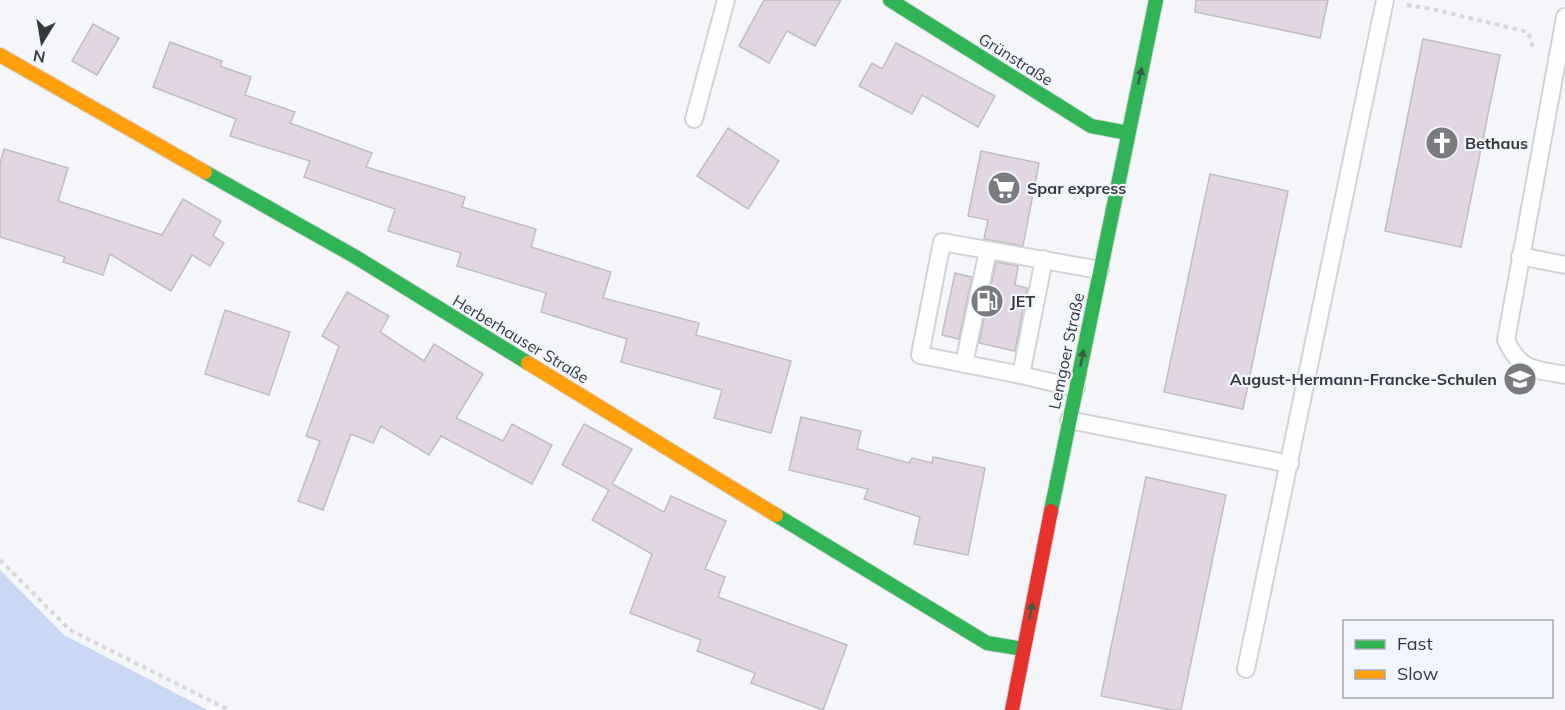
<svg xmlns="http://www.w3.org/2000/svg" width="1565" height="710" viewBox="0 0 1565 710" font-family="Mulish,sans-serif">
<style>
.green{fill:#cad9f3}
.building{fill:#e2d6e2;stroke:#bebdc0;stroke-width:1.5}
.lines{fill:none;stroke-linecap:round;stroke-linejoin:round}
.lane-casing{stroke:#d2d3d7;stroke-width:20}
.fast-casing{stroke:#d2d3d7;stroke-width:16}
.slow-casing{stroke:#d2d3d7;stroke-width:16}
.jam-casing{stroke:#d2d3d7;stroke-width:16}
.path{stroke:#d7d7d9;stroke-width:4;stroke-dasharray:4.5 4.5;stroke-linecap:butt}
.lane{stroke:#fdfefe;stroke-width:16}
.fast{stroke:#30b455;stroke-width:14}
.slow{stroke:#ff9f0a;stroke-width:14}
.jam{stroke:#e5322d;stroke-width:14}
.oneway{fill:#355e44}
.labels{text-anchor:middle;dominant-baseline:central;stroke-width:4.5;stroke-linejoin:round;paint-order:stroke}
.street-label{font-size:16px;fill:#37393c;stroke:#f0f5fe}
.poi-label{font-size:16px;font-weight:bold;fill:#37393c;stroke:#f0f5fe;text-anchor:start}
</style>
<rect width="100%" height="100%" fill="#f4f6fa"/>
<path class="green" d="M0,570L64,635L208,710H0Z"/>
<g class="building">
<path d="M764,0H841L815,46L787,31L769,63L739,46Z"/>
<path d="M1196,0H1328L1320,38L1195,12Z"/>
<path d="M93,24L119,38L97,75L72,61Z"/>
<path d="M1423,39L1500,55L1461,247L1385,231Z"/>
<path d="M170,42L222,61L220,66L251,77L245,95L295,112L290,123L372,153L366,167L465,197L462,207L536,229L531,247L611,272L603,298L699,323L696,335L791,361L771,433L714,418L722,390L621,362L627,339L541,312L546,293L457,266L461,253L388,231L395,209L304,177L310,161L230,136L236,119L153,87Z"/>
<path d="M896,43L995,96L978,127L922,95L912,114L859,86L872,63L882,69Z"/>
<path d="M728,128L779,161L748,209L697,176Z"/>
<path d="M4,149L68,168L58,201L162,235L183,199L221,221L213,236L224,243L210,266L192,255L171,291L110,254L103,275L63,262L65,257L0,237V163Z"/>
<path d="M981,151L1039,163L1023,246L984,239L988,220L968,216Z"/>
<path d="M1210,174L1288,191L1243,409L1164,392Z"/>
<path d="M996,262L1018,266L1015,285L1027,288L1015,351L979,343Z"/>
<path d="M955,273L972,277L959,339L942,335Z"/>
<path d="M347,292L389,316L380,332L424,361L434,344L483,374L456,418L503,441L512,424L552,445L532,484L441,436L429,455L381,426L373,443L351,434L323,510L298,501L320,441L306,436L339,346L322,336Z"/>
<path d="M225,310L290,332L269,395L205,374Z"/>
<path d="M801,417L861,431L857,449L909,463L912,458L932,463L933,457L985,468L968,555L914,544L920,517L864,499L868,489L789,470Z"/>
<path d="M584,424L632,449L612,484L664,512L671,496L726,521L705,569L725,577L718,597L847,645L823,710L751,683L755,673L697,651L701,640L630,613L652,554L592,520L609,490L562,465Z"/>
<path d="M1146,477L1226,495L1181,710H1171L1101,696Z"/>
</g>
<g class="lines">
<g class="lane-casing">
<g id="lane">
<path d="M1565,17L1506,340C1520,371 1534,369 1565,375"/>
<path d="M694,119L726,0"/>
<path d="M1520,256L1565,265"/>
<path d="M964,364L988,250"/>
<path d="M1021,375L1044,259"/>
<path d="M1076,388L1021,375L920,355L942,242L1100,270"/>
<path d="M1069,420L1290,464"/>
<path d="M1246,669L1385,0"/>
</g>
</g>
<g class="fast-casing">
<g id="fast">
<path d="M890,0L1091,126L1128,133"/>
<path d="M205,172L354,256L528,363"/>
<path d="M1051,511L1156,0"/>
<path d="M776,515L987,643L1023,649"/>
</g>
</g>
<g class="slow-casing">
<g id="slow">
<path d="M0,55L205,172"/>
<path d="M528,363L776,515"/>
</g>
</g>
<g class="jam-casing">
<path id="jam" d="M1012,710L1051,511"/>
</g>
<g class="path">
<path d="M1407,5L1432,9L1528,32L1533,47"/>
<path d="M0,560L70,630L229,710"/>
</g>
<use href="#lane" class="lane"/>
<use href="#fast" class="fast"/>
<use href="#slow" class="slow"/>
<use href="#jam" class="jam"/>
</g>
<defs><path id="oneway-solid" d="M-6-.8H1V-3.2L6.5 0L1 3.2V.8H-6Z" transform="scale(1.5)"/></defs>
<g class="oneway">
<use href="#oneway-solid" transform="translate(1140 76) rotate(-78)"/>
<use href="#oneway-solid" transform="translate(1082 358) rotate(-79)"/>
<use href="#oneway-solid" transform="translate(1031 611) rotate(-79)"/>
</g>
<defs>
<g id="church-disc" transform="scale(1.725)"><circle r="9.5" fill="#797b7e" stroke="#f0f5fe"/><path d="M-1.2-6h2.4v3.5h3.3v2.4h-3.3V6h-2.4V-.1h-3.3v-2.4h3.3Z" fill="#fff"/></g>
<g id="supermarket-disc" transform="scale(1.725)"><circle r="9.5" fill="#797b7e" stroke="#f0f5fe"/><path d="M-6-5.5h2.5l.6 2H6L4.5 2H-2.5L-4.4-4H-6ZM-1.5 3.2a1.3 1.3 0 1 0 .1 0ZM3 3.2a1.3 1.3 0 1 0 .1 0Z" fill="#fff"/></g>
<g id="fuel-disc" transform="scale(1.725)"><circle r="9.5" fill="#797b7e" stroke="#f0f5fe"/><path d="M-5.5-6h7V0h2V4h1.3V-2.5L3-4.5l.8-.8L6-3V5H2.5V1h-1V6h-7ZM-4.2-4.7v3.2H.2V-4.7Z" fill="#fff"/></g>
<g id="school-disc" transform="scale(1.725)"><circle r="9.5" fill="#797b7e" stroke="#f0f5fe"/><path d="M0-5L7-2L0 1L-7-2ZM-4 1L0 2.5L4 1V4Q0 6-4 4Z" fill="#fff"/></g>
</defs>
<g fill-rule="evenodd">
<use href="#church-disc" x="1442" y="143"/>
<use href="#supermarket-disc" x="1004" y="188"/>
<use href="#fuel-disc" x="987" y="301"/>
<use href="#school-disc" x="1520" y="379"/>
</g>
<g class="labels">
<g class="street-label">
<text transform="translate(1016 59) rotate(32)">Grünstraße</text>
<text transform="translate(521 339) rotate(31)">Herberhauser Straße</text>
<text transform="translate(1066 351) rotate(-78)">Lemgoer Straße</text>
</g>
<g class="poi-label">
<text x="1465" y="143">Bethaus</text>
<text x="1027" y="188">Spar express</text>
<text x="1010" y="301">JET</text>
<text x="1497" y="379" text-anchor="end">August-Hermann-Francke-Schulen</text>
</g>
</g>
<rect x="1343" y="620" width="210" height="78" fill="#f0f5fe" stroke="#a6aab0" stroke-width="1.5"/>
<rect x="1355" y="640" width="30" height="9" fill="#30b455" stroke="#a6aab0" stroke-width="1.5"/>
<text x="1397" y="650" font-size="18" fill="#37393c">Fast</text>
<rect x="1355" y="670" width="30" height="9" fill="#ff9f0a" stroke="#a6aab0" stroke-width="1.5"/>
<text x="1397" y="680" font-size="18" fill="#37393c">Slow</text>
<g transform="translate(42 42) rotate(191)" stroke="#f0f5fe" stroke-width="4.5" paint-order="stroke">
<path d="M0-4.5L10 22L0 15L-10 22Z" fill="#37393c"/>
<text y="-9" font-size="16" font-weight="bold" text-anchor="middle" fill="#37393c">N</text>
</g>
</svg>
